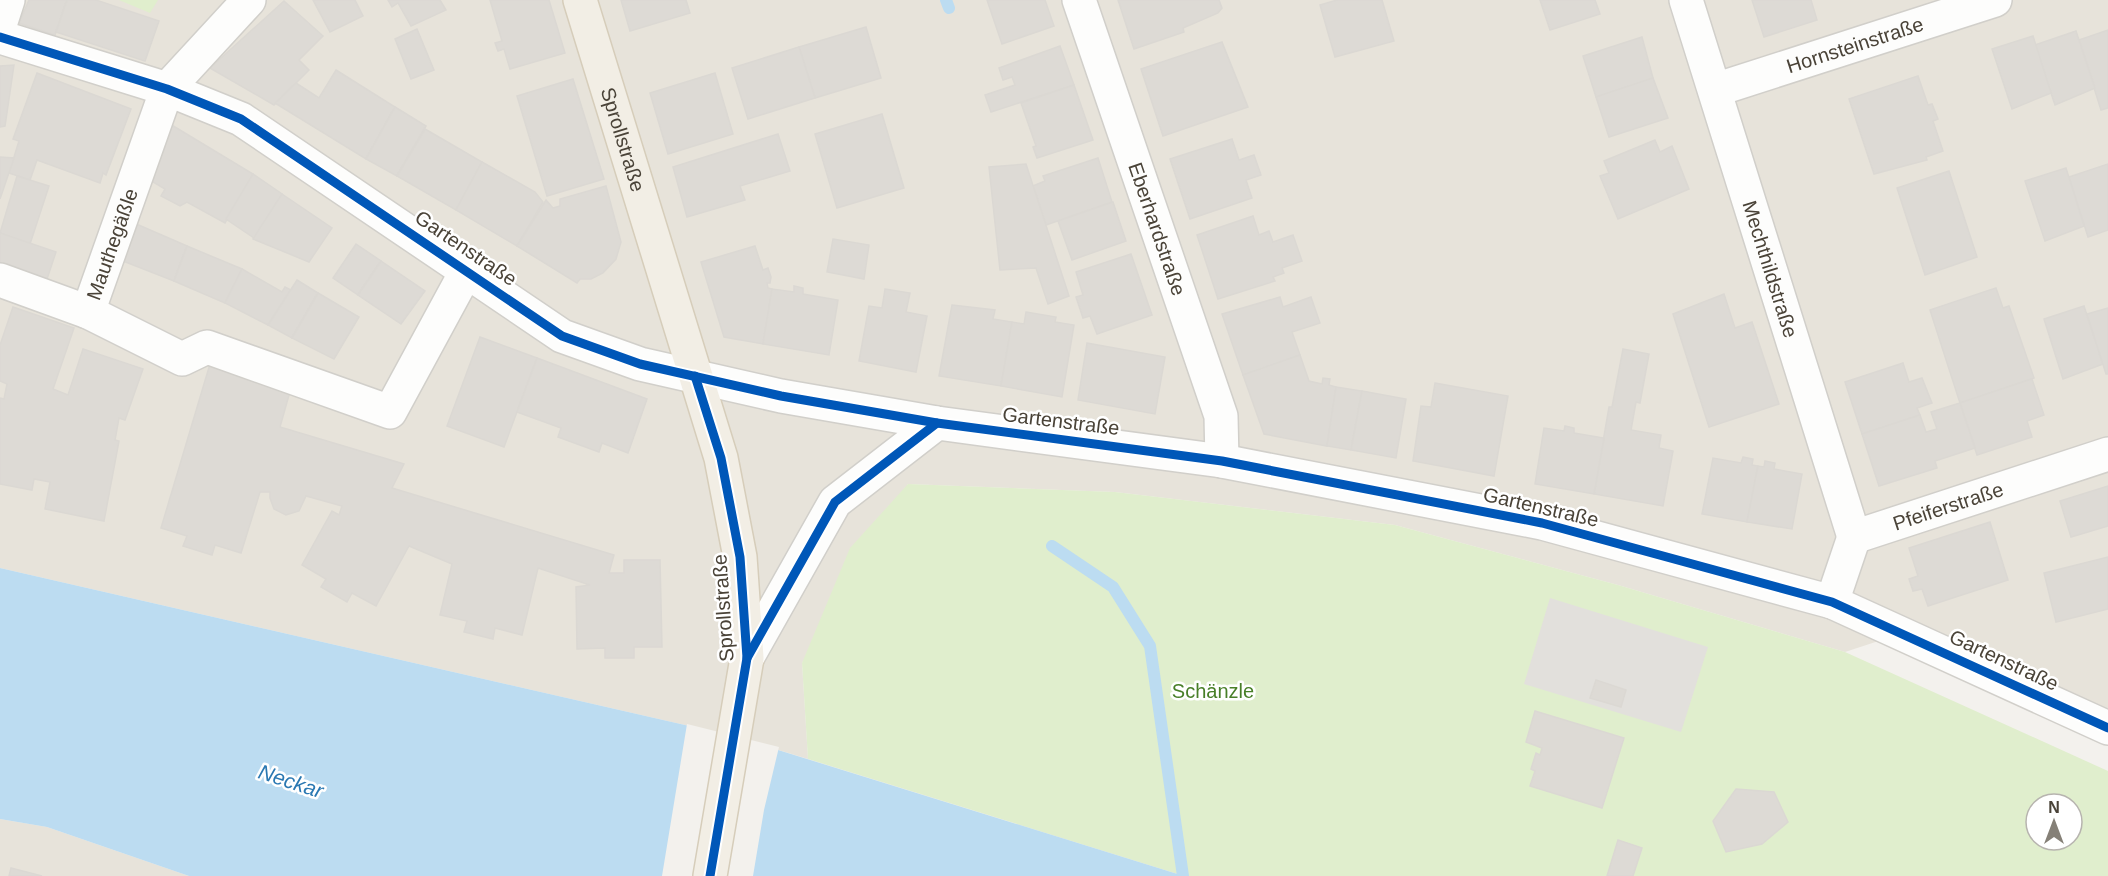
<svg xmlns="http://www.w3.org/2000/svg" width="2108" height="876" viewBox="0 0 2108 876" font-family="Arial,sans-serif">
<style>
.residential{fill:#e7e3da}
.green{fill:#e0eecd;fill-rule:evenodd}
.parking{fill:#e2e0dc}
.water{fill:#bcdcf1}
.pier{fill:#f3f1ed}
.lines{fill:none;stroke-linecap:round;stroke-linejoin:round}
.stream{stroke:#bcdcf1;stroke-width:12}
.building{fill:#dddad5;stroke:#dbd8d3;stroke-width:1.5}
.minor-casing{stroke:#d1cfca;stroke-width:36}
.major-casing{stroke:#d6cdba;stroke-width:36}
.minor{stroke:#fdfdfc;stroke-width:33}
.major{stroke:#f2eee5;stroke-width:33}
.cycleway-casing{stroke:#fff;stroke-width:13}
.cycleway{stroke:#0057b8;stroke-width:9}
.labels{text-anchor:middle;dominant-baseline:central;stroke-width:5;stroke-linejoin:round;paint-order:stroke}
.street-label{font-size:20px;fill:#4a4338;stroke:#fff}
.park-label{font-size:20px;fill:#487f28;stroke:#fff}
.water-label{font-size:21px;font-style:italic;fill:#2a78b2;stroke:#fff}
</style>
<rect width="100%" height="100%" fill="#f3f1ed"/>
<g class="residential">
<path d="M0,0H2108V717L1915,629L1845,652L1618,585L1395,525L1115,492L908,484L802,663L808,759L733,736L0,568Z"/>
<path d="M0,819L47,827L189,876H0Z"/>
</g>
<g class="green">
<path d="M119,0H158L150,13Z"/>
<path d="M908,484L1115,492L1395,525L1618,585L1845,652L2108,771V876H1184L808,759L802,663L850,548ZM2036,804H2072V840H2036Z"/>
</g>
<path class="parking" d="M1550,598L1708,647L1681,732L1524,684Z"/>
<path class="water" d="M0,568L733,736L1184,876H189L47,827L0,819Z"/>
<path class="pier" d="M687,724L779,747L764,810L753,876H662Z"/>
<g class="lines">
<g class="stream">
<path d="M946,0L949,8"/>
<path d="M1052,546L1113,587L1150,646L1183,876"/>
</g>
</g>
<g class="building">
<path d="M29,0H67L55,35L19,23Z"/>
<path d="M67,0H96L159,21L145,61L56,32Z"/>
<path d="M313,0H355L363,16L330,32Z"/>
<path d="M388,0H440L446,10L411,26L398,3L392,7Z"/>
<path d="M490,0H549L565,53L510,69L504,49L498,51L495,43L502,41Z"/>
<path d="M621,0H686L690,13L630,31Z"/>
<path d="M987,0H1045L1054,26L1002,44Z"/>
<path d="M1118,0H1219L1222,8L1218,13L1183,28L1184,32L1134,49Z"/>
<path d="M1337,0H1382L1394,41L1335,57L1320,5Z"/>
<path d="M1540,0H1595L1600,14L1550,30Z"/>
<path d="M1752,0H1811L1817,20L1764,37Z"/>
<path d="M284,1L323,36L299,60L309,70L274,105L210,68Z"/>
<path d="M866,27L881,78L815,98L799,47Z"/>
<path d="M417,29L434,70L411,79L395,39Z"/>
<path d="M2108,30V108L2101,110L2079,40Z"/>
<path d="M2076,31L2095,88L2055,105L2035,45Z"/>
<path d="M2033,36L2051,93L2012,109L1992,49Z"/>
<path d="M1642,37L1653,78L1596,97L1583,56Z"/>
<path d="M1222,42L1248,107L1163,136L1141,69Z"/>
<path d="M1060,46L1074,85L991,112L985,95L1015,85L1012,77L1003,80L999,68Z"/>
<path d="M799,47L815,98L748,119L732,68Z"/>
<path d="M14,65L5,126L0,127V66Z"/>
<path d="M336,70L395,107L366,159L275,103L296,83L319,98Z"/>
<path d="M37,73L131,109L106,175L103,173L100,183L37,160L30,180L9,173L19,141L13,139Z"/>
<path d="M715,73L733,134L668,154L650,93Z"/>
<path d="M1918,76L1928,105L1932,104L1938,119L1933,121L1943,151L1926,157L1927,160L1874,174L1849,99Z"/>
<path d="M1653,78L1668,118L1609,137L1596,97Z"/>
<path d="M573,79L604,179L547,196L517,96Z"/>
<path d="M1074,85L1093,140L1037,158L1033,147L1036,146L1021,103Z"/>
<path d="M395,107L426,126L397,176L366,159Z"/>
<path d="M882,114L904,188L837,208L815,134Z"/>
<path d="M165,121L253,174L225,223L187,202L180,206L161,196L165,189L148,179Z"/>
<path d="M425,129L482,162L456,210L397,176Z"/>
<path d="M778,134L790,171L740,186L745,200L687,217L673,167Z"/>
<path d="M1232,139L1239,160L1254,155L1261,175L1246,180L1252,198L1190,219L1170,159Z"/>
<path d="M1655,140L1660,152L1672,146L1689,189L1618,219L1600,176L1609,173L1604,161Z"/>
<path d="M0,157L14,158L0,199Z"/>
<path d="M1098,158L1112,202L1046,225L1033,186L1045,181L1043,176Z"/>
<path d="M482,162L535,192L543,202L517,246L456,210Z"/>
<path d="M1026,164L1069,296L1048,304L1036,268L1000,270L989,167Z"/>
<path d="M2108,164V230L2088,237L2069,177Z"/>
<path d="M2066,168L2084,226L2045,241L2025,181Z"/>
<path d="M1949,171L1977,257L1925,275L1897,188Z"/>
<path d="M253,174L282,194L254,238L226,219Z"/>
<path d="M17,176L49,186L30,244L0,233Z"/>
<path d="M606,186L621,242L616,259L603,273L591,279H580L577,283L517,246L546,200L553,208L560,206V199Z"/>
<path d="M282,194L332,228L309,262L253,239Z"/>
<path d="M1113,202L1126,241L1072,260L1058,221Z"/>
<path d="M1253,216L1259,235L1269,231L1273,242L1293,235L1302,261L1282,268L1284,273L1273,277L1275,281L1218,299L1197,235Z"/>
<path d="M134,223L187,246L174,281L123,261Z"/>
<path d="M0,233L56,252L47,279L0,264Z"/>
<path d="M833,239L869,245L864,279L827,272Z"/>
<path d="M356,244L381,261L358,295L333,278Z"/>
<path d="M187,246L242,269L225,303L174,281Z"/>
<path d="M755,246L763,270L768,268L771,277L770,283H767L768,288L772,289L763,344L724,337L701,262Z"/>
<path d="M1131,254L1152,315L1097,334L1090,316L1083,318L1076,297L1083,295L1076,272Z"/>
<path d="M381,261L425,291L401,324L358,295Z"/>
<path d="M242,269L282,292L285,287L291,290L268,325L225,303Z"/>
<path d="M297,280L318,293L292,338L268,325Z"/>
<path d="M794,286L803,288V294L838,300L829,355L763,344L772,289L794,292Z"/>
<path d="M1996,288L2003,308L2009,306L2034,378L1960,403L1930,310Z"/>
<path d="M885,289L910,293L906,312L927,316L916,372L859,361L869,306L882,308Z"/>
<path d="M318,293L359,317L334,359L292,338Z"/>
<path d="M1724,294L1735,328L1752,322L1779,404L1709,427L1673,314Z"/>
<path d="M1280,297L1283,307L1311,297L1320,323L1292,332L1300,355L1243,375L1222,314Z"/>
<path d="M952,305L995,310L993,319L1012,322L1001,386L939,376Z"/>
<path d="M2084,306L2103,364L2063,379L2044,319Z"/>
<path d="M13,307L74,328L53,389L68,395L83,349L143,369L125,420L119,418L115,440L119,441L104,521L45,509L50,482L34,479L32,490L0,484V398L4,399L7,384L0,381V345Z"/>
<path d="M2108,308V374H2106L2087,314Z"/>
<path d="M1026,312L1056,317L1055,322L1074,325L1062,397L1001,386L1012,322L1024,324Z"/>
<path d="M480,337L537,358L504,447L447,426Z"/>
<path d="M1087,343L1165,357L1155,414L1078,400Z"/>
<path d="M1623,349L1649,354L1640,403L1636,402L1631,430L1661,435L1659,448L1673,451L1663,506L1594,494L1609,407H1612Z"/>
<path d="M1300,355L1309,381L1322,384L1323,378L1330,379L1329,385L1336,387L1327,446L1264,434L1243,375Z"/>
<path d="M537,358L647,399L628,453L602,443L599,452L558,437L561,428L517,412Z"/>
<path d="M1903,363L1909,382L1922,378L1932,403L1917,408L1920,415L1862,434L1845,382Z"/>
<path d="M210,364L291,388L280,427L404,464L392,488L614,555L609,573H624V560H660L662,647H634V658H605V648L577,649L576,587L590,585L538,568L522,635L495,628L493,639L464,632L467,621L440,615L452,564L409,546L376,606L352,593L347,602L321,587L326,579L302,565L332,511L339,515L342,506L306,496L299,511L286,515L274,509L270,498V492H260L241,553L215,545L212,555L183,546L187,536L161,528Z"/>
<path d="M2032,379L2044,415L2027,421L2032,437L1977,455L1960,403Z"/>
<path d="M1435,383L1508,396L1494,476L1413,461L1421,406L1431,407Z"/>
<path d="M1336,387L1362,391L1351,450L1327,446Z"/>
<path d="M1362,391L1406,399L1396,458L1351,450Z"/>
<path d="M1960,403L1975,448L1935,461L1937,468L1879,486L1862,434L1920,415L1926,432L1937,429L1931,412Z"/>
<path d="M1565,426L1574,428V433L1604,438L1594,494L1535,484L1544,428L1564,431Z"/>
<path d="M1743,457L1753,459L1752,465L1758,466L1747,522L1702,514L1713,458L1741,463Z"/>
<path d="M1765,461L1775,463L1774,469L1802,474L1792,529L1747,522L1758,466L1764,467Z"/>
<path d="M2108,486V526L2071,537L2060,501Z"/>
<path d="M1990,522L2008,580L1928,606L1922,589L1913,591L1909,579L1918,576L1909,548Z"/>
<path d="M2108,557V609L2056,622L2044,573Z"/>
<path d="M1596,680L1626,690L1621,707L1590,698Z"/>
<path d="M1535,711L1624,738L1602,808L1530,786L1535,771L1531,769L1536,753L1540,755L1542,748L1526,742Z"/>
<path d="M1736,789L1774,792L1788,822L1762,844L1726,852L1713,821Z"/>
<path d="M1618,840L1642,848L1633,876H1607Z"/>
<path d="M11,868L42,876H9Z"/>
</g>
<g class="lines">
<g class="minor-casing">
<g id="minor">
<path id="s1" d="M1079,0L1221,416L1222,461"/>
<path id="s2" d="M1686,0L1854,537"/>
<path d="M0,25L8,0"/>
<path d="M0,37L167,89L241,119L562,336L640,364L781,396L937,423L1222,461L1542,523L1832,602L2108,728"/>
<path id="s3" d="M1715,90L1995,0"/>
<path d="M0,280L88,312L182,359L207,347L390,412L467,270"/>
<path id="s4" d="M88,312L167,89L249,0"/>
<path id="s5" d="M1854,537L2108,454"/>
<path d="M1832,602L1854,537"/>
<path d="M747,658L835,502L937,423"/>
</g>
</g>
<g class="major-casing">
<g id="major">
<path id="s6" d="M580,0L721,458L740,557L747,658L710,876"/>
</g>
</g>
<use href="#minor" class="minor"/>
<use href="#major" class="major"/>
<g class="cycleway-casing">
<g id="cycleway">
<path d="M0,37L167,89L241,119L562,336L640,364L781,396L937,423L1222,461L1542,523L1832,602L2108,728"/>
<path d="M695,376L721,458L740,557L747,658L710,876"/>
<path d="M747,658L835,502L937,423"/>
</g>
</g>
<use href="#cycleway" class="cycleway"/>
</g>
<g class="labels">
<g class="street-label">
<text stroke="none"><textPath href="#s3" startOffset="147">Hornsteinstraße</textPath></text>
<text stroke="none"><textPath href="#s6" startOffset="146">Sprollstraße</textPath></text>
<text stroke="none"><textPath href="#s1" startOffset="242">Eberhardstraße</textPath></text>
<text stroke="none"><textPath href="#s4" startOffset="72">Mauthegäßle</textPath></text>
<text transform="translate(466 248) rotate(34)">Gartenstraße</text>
<text stroke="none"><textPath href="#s2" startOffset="282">Mechthildstraße</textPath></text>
<text transform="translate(1061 421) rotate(7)">Gartenstraße</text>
<text stroke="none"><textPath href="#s5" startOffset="99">Pfeiferstraße</textPath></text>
<text transform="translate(1541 507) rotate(13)">Gartenstraße</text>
<text transform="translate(723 608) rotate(-94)">Sprollstraße</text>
<text transform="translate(2004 660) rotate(25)">Gartenstraße</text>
</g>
<g class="park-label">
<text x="1213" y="691">Schänzle</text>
</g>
<g class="water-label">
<text transform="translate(291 781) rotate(18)">Neckar</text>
</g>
</g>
<g transform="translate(2054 822)"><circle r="28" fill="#ffffff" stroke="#b7b4af" stroke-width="1.5"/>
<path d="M0-4.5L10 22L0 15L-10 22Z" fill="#858077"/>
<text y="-9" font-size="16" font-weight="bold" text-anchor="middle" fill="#4a4338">N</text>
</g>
</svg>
